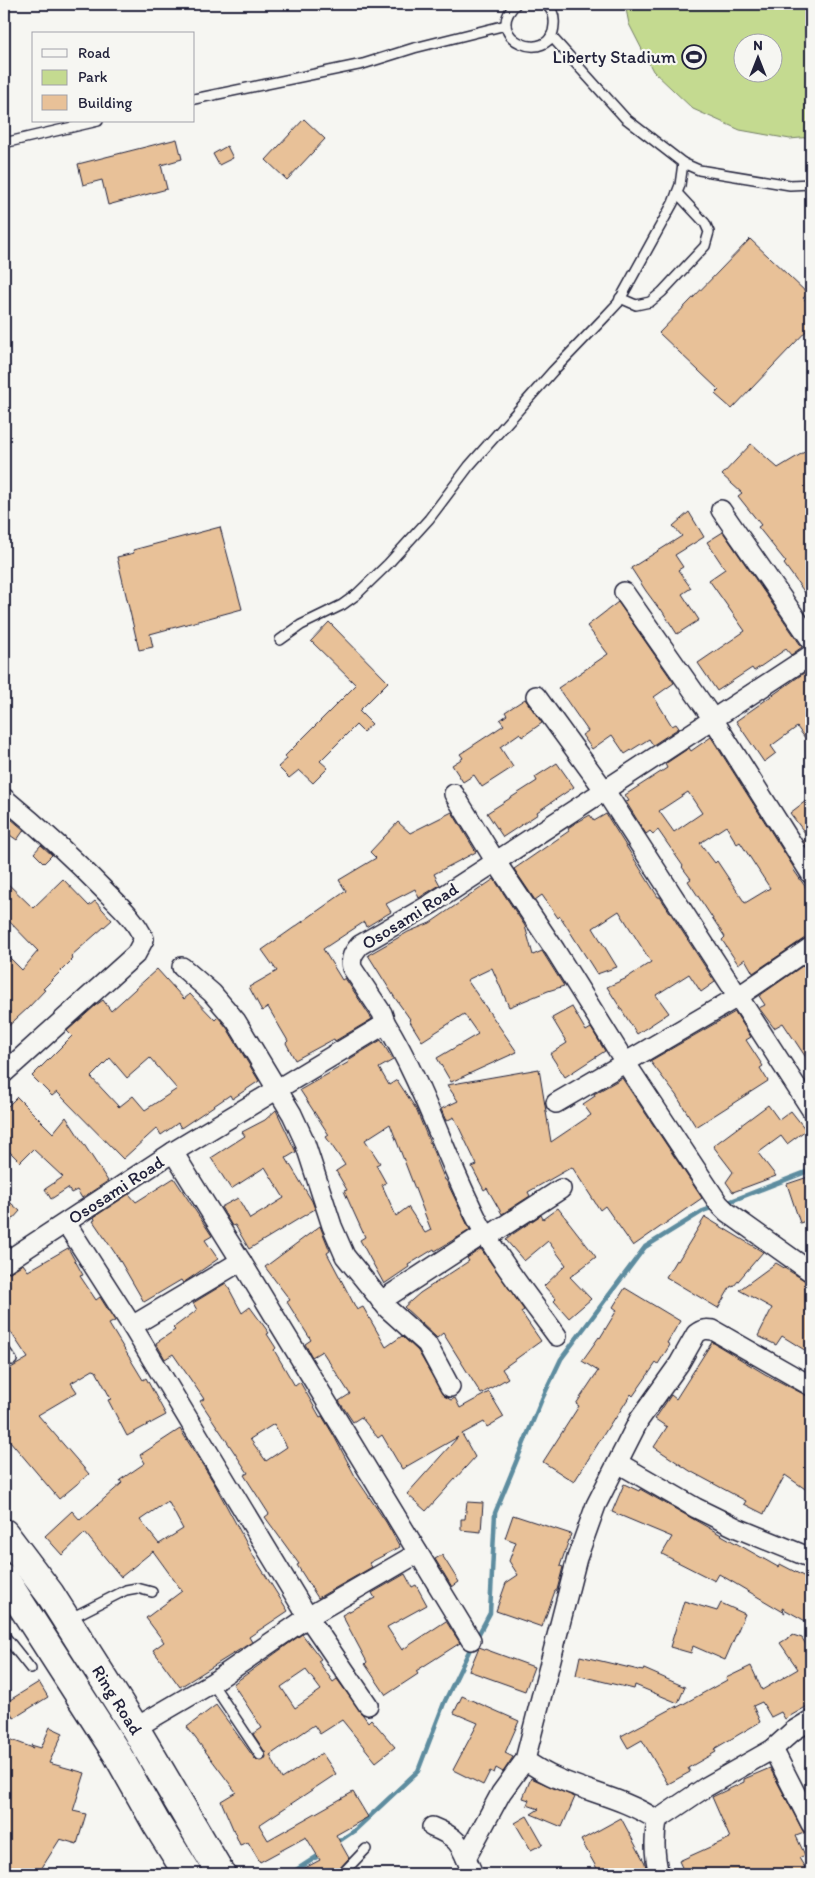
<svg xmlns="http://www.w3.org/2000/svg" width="815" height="1878" viewBox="0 0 815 1878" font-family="Itim,sans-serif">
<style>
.green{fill:#c4da90;stroke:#737e66;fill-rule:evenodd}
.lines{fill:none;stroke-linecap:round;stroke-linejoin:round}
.stream{stroke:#5d8c9f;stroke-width:4.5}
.building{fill:#e8c198;stroke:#22223b;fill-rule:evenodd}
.lane-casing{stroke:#22223b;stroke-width:12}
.street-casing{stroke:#22223b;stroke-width:22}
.primary-casing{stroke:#22223b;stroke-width:31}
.lane{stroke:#f6f6f2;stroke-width:9}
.street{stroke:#f6f6f2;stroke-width:19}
.primary{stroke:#f6f6f2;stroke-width:28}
.labels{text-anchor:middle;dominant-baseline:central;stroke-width:4.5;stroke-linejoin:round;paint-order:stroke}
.poi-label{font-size:18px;fill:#22223b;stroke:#f6f6f2;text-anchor:end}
.street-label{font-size:18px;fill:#22223b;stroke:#f6f6f2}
</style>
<rect width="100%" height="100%" fill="#f6f6f2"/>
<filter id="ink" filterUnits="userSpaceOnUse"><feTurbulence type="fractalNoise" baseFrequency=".02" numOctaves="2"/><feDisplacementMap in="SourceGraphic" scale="10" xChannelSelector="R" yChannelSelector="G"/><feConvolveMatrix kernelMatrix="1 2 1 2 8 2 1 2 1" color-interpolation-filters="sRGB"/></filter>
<g filter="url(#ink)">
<path class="green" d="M625,4H811V137L790,139L740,130L693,109L653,71L629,24ZM742,42H772V72H742Z"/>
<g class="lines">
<g class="stream">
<path d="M726,1203L811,1170"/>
<path d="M476,1639L490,1613L495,1513L542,1399L561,1359L645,1247L703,1211L714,1207"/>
<path d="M335,1844L354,1831L418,1771L444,1703L472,1645"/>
<path d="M290,1874L321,1854"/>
</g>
</g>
<g class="building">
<path d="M304,119L325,139L287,180L266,160Z"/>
<path d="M177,139L182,159L161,165L167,189L108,205L102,180L83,185L78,164Z"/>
<path d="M227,146L233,158L219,165L213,154Z"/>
<path d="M750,239L808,294L803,298L811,306V326L732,409L715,394L719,390L659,333Z"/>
<path d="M751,444L778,468L811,448V601L784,564L786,562L758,527L761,525L738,496L742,493L722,475Z"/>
<path d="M689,512L704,537L675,555L683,567L678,570L691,588L682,594L699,620L677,634L661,609L660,610L646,591L631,568L682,536L673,526Z"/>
<path d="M220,527L242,609L150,634L153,647L139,650L117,557L134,553L133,550Z"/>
<path d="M723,532L802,647L791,655L786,649L754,671L752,668L717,691L698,663L745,631L709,580L725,569L707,542Z"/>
<path d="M618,602L674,683L654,697L672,726L676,724L679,728L653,745L649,739L625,754L612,735L592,749L582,735L588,731L558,688L608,654L587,626Z"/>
<path d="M329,622L388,682L359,711L372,724L363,732L356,725L320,761L328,768L313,783L299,770L289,778L278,767L287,759L285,756L356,685L311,641Z"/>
<path d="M811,668V746L797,727L771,746L776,753L764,762L736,721Z"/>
<path d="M525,699L542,723L522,737L520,733L500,747L513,767L482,787L474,775L463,782L452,765L463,758L460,754L504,725L500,720L507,715L505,712Z"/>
<path d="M711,737L794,868L793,869L811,895V936L805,938L753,973L745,959L738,964L722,940L725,937L688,881L691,879L682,867L683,866L658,830L653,834L650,831L646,834L626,802L629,801L625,795L667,768L665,764L689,748L691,751ZM688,792L702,813L674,832L659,811ZM726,826L737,844L740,842L770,888L745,903L717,861L715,863L700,843Z"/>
<path d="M557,763L574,787L537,812L538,814L503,837L487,813L537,781L535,777Z"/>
<path d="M811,797V853L803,841L808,837L790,813Z"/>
<path d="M452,812L476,852L434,874L440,885L425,894L419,898L415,889L386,904L391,912L366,927L364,922L323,949L342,980L345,978L372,1019L335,1041L334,1039L295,1060L286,1043L288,1041L268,1007L262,1011L249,987L277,971L262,950L346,891L339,880L376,858L370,852L398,822L410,833Z"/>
<path d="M4,813L24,830L17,840L4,831Z"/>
<path d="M606,814L658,897H660L715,982L701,992L689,974L656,995L669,1013L637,1034L607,987L625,979L651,962L619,911L593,928L617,967L597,974L560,916L558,918L542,895L535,900L514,869L569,831L568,828L574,824L590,815L594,821Z"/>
<path d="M41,845L52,855L44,863L34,853Z"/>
<path d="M63,879L89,906L95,901L112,920L71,956L73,959L43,989L45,990L28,1008L4,1030V952L22,970L38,951L4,916V880L33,908Z"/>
<path d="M494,879L525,926L533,955L542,951L564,986L548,991L509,1007L492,968L467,980L517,1052L451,1082L437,1058L478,1034L464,1014L422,1041L409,1020L410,1019L395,998L368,955L408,932L430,923Z"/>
<path d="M811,960V1065L783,1023L774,1028L759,1008L765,1005L759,996Z"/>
<path d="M157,969L184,999L190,994L215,1020L218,1017L227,1028L259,1081L232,1099L230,1095L181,1128L178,1123L161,1135L157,1128L123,1159L57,1092L52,1096L32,1076L72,1036L67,1031L96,1005L103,1000L111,1011ZM110,1058L127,1078L150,1058L177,1089L145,1110L133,1096L119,1107L91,1077Z"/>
<path d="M572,1007L586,1031L591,1028L605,1051L565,1077L550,1054L567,1043L552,1018Z"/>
<path d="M735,1012L751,1037L746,1040L763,1066L760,1068L768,1081L696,1127L676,1095L650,1061Z"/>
<path d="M381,1040L393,1060L379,1068L389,1085L397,1080L416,1109L445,1180H446L470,1230L435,1251L434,1249L408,1265L409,1267L384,1284L360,1240L365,1237L344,1191L347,1190L336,1171L345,1165L326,1137L329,1135L300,1090L349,1062L348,1060ZM390,1124L431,1230L425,1233L408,1207L396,1216L382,1185L386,1183L376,1165L380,1163L365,1140Z"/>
<path d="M539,1069L551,1142L591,1115L583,1104L595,1096L594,1094L622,1078L702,1198L633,1246L605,1206L600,1210L572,1167L528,1192L530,1196L502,1214L487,1188L484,1190L472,1167L477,1165L454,1117L446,1121L441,1109L458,1101L447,1085Z"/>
<path d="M17,1097L53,1133L66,1117L108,1181L82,1198L77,1190L71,1193L68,1188L51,1199L45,1189L63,1177L33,1149L20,1162L4,1146V1110Z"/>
<path d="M768,1105L779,1120L791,1111L806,1130L787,1144L781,1136L758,1153L776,1176L733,1192L726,1182L733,1172L713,1146Z"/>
<path d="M276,1110L296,1152L286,1158L312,1201L315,1209L249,1249L235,1225L232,1226L221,1207L238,1198L250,1219L284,1198L265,1167L231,1189L211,1158L245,1136L242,1132L265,1120Z"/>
<path d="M811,1176V1219L800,1223L787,1184Z"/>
<path d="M174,1178L212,1236L205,1240L218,1259L183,1283L181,1280L144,1302L119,1259L93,1221L95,1220L94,1217L129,1194L136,1202Z"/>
<path d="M4,1197L20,1211L4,1229Z"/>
<path d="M558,1208L596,1257L570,1277L591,1299L569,1318L554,1301L556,1299L544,1286L566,1265L548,1241L524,1261L506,1240L513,1234L541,1215L543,1219Z"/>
<path d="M705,1217L763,1252L733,1287L731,1286L718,1308L666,1277L676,1260L678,1261Z"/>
<path d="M320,1226L330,1251L327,1253L357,1310L363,1307L386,1347L402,1336L418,1351L444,1396L451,1400L455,1398L460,1408L489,1392L504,1417L487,1427L484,1422L462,1434L475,1457L426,1511L407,1494L458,1437L402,1469L382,1435L378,1438L361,1417L353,1422L339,1401L350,1394L322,1351L312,1357L305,1344L311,1340L287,1302L290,1300L265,1267Z"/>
<path d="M68,1248L83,1275L80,1276L96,1300L100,1297L115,1321L109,1324L143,1380L146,1378L166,1415L127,1436L108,1400L111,1399L96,1371L93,1370L71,1383L77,1392L38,1415L89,1474L59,1499L4,1434V1372L28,1358L4,1322V1274L10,1272L23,1264L28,1271Z"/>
<path d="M481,1249L524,1310L521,1312L541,1341L502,1369L508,1378L481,1394L443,1333L437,1338L404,1307L420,1293L469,1261L467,1258Z"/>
<path d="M776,1263L811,1284V1354L782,1336L776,1345L758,1336L772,1308L739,1290Z"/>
<path d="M226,1283L242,1313L250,1307L269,1333L267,1334L276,1348L274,1350L295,1386L300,1382L320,1417L322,1416L334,1436L355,1476L386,1522L400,1547L369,1563L372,1567L318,1598L297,1565L299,1564L265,1517L269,1514L244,1475L248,1473L200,1401L204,1399L173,1354L165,1359L156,1343L175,1330L173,1328L197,1310L193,1303ZM274,1424L287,1447L266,1461L250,1439Z"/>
<path d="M625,1288L680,1321L667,1343L670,1345L658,1364L656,1363L633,1396L631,1394L615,1419L614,1418L574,1482L543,1462L579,1406L576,1404L598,1371L582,1361L599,1337L600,1338L617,1310L613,1307Z"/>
<path d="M712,1342L765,1374L811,1398V1493L785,1475L764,1514L744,1504L746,1501L690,1471L654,1447L667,1427L655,1419L671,1395L676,1399Z"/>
<path d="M180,1429L214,1483L254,1557L288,1611L249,1637L252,1642L180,1687L153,1650L164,1642L146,1618L182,1591L153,1551L121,1577L85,1533L62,1555L45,1536L72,1511L80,1520L122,1483L120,1480L145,1463L140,1455ZM168,1501L183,1529L159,1544L140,1520Z"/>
<path d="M624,1484L639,1491L640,1489L778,1567L780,1564L811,1580V1624L782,1608L785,1613L719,1574L715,1581L662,1554L672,1537L612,1512Z"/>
<path d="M467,1502L483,1503L481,1532L461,1530V1519H465Z"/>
<path d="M513,1515L571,1534L560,1566L563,1567L557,1590L555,1591L542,1627L496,1611L506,1583L518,1575L509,1561L516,1542L505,1538Z"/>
<path d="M442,1555L459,1582L452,1587L435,1559Z"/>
<path d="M405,1574L412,1587L416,1585L427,1605L387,1627L402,1650L446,1621L460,1643L416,1671L418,1674L386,1695L365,1664L367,1662L342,1615L375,1598L372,1593Z"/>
<path d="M684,1601L717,1611L721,1603L745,1614L725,1660L693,1646L691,1653L670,1647Z"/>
<path d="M302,1634L321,1659L318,1661L333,1682L337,1679L368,1722L371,1719L395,1747L376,1762L342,1720L320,1734L314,1725L270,1755L282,1779L322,1753L336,1774L259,1825L268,1840L353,1792L368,1817L336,1835L349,1858L339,1869L329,1874H294L320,1860L306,1837L260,1862L248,1842L240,1845L221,1801L236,1792L187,1727L216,1705L255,1759L260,1761L264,1760L266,1757L265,1752L253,1734L262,1728L233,1684ZM306,1670L321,1690L295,1708L281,1687Z"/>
<path d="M793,1635L802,1638L811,1653V1704L785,1719L781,1712L771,1717L762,1702L753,1706L760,1722L714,1749L716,1752L688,1768L690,1772L668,1784L642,1740L628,1748L621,1736L677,1706L676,1708L727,1680L726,1678L751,1666L762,1690L798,1669L780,1643Z"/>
<path d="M479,1647L534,1667L525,1691L469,1671Z"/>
<path d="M580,1656L643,1671L644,1669L685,1687L678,1703L635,1685L634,1689L576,1675Z"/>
<path d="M39,1682L48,1697L14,1718L5,1703Z"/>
<path d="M462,1696L519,1721L505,1753L513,1757L503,1772L496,1768L494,1773L490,1771L483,1785L453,1770L478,1723L454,1713Z"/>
<path d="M50,1727L63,1733L49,1763L85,1773L73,1811L86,1814L77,1844L60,1839L38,1874H4V1737L33,1748L31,1745L41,1748Z"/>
<path d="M770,1768L804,1833L796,1836L805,1855L799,1858L809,1874H685L679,1861L730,1838L712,1797L744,1782V1779Z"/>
<path d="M531,1778L575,1797L562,1827L531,1814L539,1809L527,1805L529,1800L523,1798Z"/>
<path d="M527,1816L543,1844L531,1850L515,1823Z"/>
<path d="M621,1818L645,1863L647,1874H600L581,1840Z"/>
</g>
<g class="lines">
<g class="lane-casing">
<g id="lane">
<path d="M516,4C480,39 552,67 554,25C555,16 552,9 545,4"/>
<path d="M551,36L625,118L683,163L699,170L790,185L811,184"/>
<path d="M194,99L363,64L414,48L506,25"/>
<path d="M4,143L98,121"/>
<path d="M620,298L636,305L650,302L662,292L705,246L709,232L705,223L677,193"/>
<path d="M280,640L301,625L342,605L356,595L388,564L429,519L469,466L553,371L603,319L618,303L673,203L680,185L683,163"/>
<path d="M4,1349L12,1360"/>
<path d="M69,1619L126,1590L137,1588L152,1592"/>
<path d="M4,1635L31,1669"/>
<path d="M212,1683L260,1755"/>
<path d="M342,1874L366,1849"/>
</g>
</g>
<g class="street-casing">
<g id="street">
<path d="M721,510L811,640"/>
<path d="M624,592L713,719L811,874"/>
<path d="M536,696L605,791L811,1109"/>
<path d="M454,794L496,862L555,950L625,1062L719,1204L727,1212L811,1272"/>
<path d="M4,798C39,827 73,858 105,891C120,906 135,919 144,939L136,954L4,1073"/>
<path d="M182,967L212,993L236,1021L292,1114L304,1140L332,1226L345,1256L388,1309L427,1344L450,1387"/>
<path d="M385,1022C424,1085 445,1157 479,1223C501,1263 530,1299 557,1336"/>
<path d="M556,1103L739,996L811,947"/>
<path d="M173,1152L241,1261L471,1640"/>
<path d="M66,1223L132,1326L308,1617L368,1705"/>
<path d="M487,1237L561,1189"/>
<path d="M4,1263L173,1152L382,1026L385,1022L382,1013L352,968C350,958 353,953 360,945L431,904L811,655"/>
<path d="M381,1301L485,1233"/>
<path d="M132,1326L241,1261"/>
<path d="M618,1463L696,1508L737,1528L811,1558"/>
<path d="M135,1728L212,1683L308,1617L418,1553"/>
<path d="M773,1749L811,1824"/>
<path d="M657,1820C615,1792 565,1790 525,1760L577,1558L596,1505L639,1420L679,1364L696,1334C702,1329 706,1329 713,1330L811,1386"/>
<path d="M432,1827C462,1839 460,1846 473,1874"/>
<path d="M466,1858L501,1793L525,1760"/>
<path d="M659,1874C654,1856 654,1838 657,1820L706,1787L773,1749L793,1731L811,1720"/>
</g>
</g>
<g class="primary-casing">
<g id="primary">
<path d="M4,1533L50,1594L135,1728L221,1874"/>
<path d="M4,1578L116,1752L156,1823L188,1874"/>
</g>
</g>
<use href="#lane" class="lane"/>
<use href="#street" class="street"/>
<use href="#primary" class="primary"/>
</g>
</g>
<defs>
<g id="stadium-ring" transform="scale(1.25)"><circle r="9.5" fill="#f6f6f2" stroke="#22223b" stroke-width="1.5"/><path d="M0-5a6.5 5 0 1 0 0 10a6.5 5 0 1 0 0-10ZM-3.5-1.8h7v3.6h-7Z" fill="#22223b"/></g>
</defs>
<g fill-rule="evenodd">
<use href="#stadium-ring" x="694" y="57"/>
</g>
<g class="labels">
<g class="poi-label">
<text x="676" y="57">Liberty Stadium</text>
</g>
<g class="street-label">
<text transform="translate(410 916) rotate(-32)">Ososami Road</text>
<text transform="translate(116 1190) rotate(-33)">Ososami Road</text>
<text transform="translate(117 1700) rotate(58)">Ring Road</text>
</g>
</g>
<rect width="815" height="1878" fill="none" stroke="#f6f6f2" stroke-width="20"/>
<rect x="10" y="10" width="795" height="1858" fill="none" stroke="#22223b" stroke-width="2" filter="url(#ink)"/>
<rect x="32" y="32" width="162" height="90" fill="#f6f6f2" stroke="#a1a1a9"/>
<rect x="42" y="49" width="25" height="8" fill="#f6f6f2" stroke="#a1a1a9"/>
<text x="78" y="58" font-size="15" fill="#22223b">Road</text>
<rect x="42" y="70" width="25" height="15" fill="#c4da90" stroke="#a1a1a9"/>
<text x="78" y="82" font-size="15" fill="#22223b">Park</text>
<rect x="42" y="95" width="25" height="15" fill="#e8c198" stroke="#a1a1a9"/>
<text x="78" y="108" font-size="15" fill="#22223b">Building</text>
<g transform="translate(758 58)"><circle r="24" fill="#f6f6f2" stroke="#a1a1a9"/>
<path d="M0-4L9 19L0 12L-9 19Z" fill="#22223b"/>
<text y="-8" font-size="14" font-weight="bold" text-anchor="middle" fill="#22223b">N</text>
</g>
</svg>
